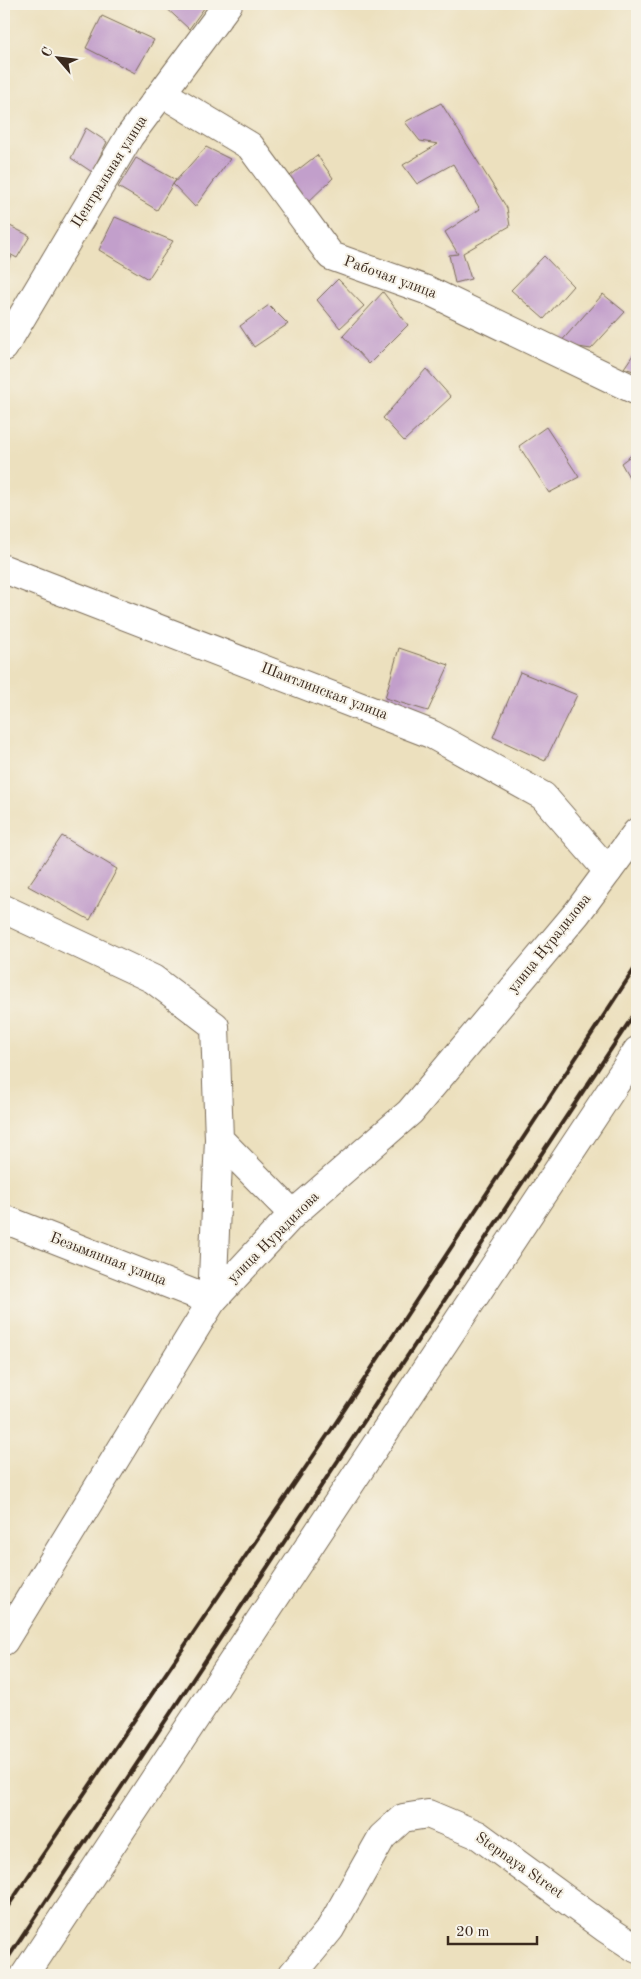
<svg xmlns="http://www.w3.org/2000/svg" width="641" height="1979" viewBox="0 0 641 1979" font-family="'Old Standard TT',serif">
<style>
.building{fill:#c29fcb}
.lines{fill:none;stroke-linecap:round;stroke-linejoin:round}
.street-casing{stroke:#796a56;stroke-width:30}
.street{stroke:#fff;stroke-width:28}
.rail{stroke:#3b2a1e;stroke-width:4}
.labels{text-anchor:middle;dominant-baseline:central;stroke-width:4;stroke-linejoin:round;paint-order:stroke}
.street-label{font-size:15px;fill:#3b2a1e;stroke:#f7f3e8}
</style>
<rect width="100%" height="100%" fill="#f7f3e8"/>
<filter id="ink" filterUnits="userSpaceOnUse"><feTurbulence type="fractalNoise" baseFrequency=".02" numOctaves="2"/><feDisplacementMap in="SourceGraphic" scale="10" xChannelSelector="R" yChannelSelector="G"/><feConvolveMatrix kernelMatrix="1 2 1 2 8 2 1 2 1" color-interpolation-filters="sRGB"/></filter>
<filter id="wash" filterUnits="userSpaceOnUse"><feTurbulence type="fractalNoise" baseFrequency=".0096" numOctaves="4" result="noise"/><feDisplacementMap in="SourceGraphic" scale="20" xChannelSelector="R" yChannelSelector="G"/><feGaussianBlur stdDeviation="1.12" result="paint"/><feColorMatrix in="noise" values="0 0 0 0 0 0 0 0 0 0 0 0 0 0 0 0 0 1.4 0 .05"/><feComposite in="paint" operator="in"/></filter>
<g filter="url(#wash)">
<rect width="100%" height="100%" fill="#ece0be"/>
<g id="blocks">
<g class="building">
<path d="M162,4H207L189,29Z"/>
<path d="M102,16L154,40L135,73L86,48Z"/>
<path d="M441,103L507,208L510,226L463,253L471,279L455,283L449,255L458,254L445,232L480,209L453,164L417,184L403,165L438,144L420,141L405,122Z"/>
<path d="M86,128L107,142L92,172L71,158Z"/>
<path d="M206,147L230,159L195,207L173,184L157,210L118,187L136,158L176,180L173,184Z"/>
<path d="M317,155L333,178L302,208L286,179Z"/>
<path d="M115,217L173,241L148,279L99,250Z"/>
<path d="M4,223L30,236L17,258L4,251Z"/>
<path d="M4,253L12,257L4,268Z"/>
<path d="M544,256L573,286L544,319L511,290Z"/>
<path d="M338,279L364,306L340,328L317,300Z"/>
<path d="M383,292L408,325L369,364L343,336Z"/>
<path d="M603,294L625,312L591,349L559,344Z"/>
<path d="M269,305L288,324L254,347L240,326Z"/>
<path d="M637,349V372L624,368Z"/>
<path d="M426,369L451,397L404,441L383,418Z"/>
<path d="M546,427L579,477L549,493L519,446Z"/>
<path d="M637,451V491L621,463Z"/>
<path d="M399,648L449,665L428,711L385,698Z"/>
<path d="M520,672L577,695L545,761L493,737Z"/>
<path d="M62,836L117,869L90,920L28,886Z"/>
</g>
</g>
</g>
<g filter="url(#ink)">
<use href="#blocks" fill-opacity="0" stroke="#796a56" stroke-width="1"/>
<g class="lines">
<g class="street-casing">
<g id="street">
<path d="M162,93L250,146L331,256L429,291L637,391"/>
<path d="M4,347L129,137L228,4"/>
<path d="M4,569L431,734L543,796L608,871"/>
<path d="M4,909L153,979L215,1026L219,1139L293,1214"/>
<path d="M4,1219L212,1301L219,1139"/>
<path d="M4,1641L212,1301L293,1214L410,1112L577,913L637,832"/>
<path d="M25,1975L637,1051"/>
<path d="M292,1975L330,1929L382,1837L403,1818L428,1814L478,1835L605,1928L637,1949"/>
</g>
</g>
<use href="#street" class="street"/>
<g class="rail">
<path d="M4,1912L331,1430L637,965"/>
<path d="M4,1964L637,1010"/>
</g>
</g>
</g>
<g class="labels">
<g class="street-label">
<text transform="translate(110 172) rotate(-58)">Центральная улица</text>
<text transform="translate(390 278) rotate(20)">Рабочая улица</text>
<text transform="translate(324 692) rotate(21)">Шаитлинская улица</text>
<text transform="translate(550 944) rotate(-51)">улица Нурадилова</text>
<text transform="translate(274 1238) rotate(-45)">улица Нурадилова</text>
<text transform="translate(108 1260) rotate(21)">Безымянная улица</text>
<text transform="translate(519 1866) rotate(35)">Stepnaya Street</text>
</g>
</g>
<rect width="641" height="1979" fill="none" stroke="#f7f3e8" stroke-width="20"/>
<g transform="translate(58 58) rotate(298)" stroke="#f7f3e8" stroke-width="4" paint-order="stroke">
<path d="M0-4L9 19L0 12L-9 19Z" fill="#3b2a1e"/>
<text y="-8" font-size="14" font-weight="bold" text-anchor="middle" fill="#3b2a1e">С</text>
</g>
<path d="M448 1936v8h89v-8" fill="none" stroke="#3b2a1e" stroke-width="2.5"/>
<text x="456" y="1936" font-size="15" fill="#3b2a1e" stroke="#f7f3e8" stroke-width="4" paint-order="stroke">20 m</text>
</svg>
